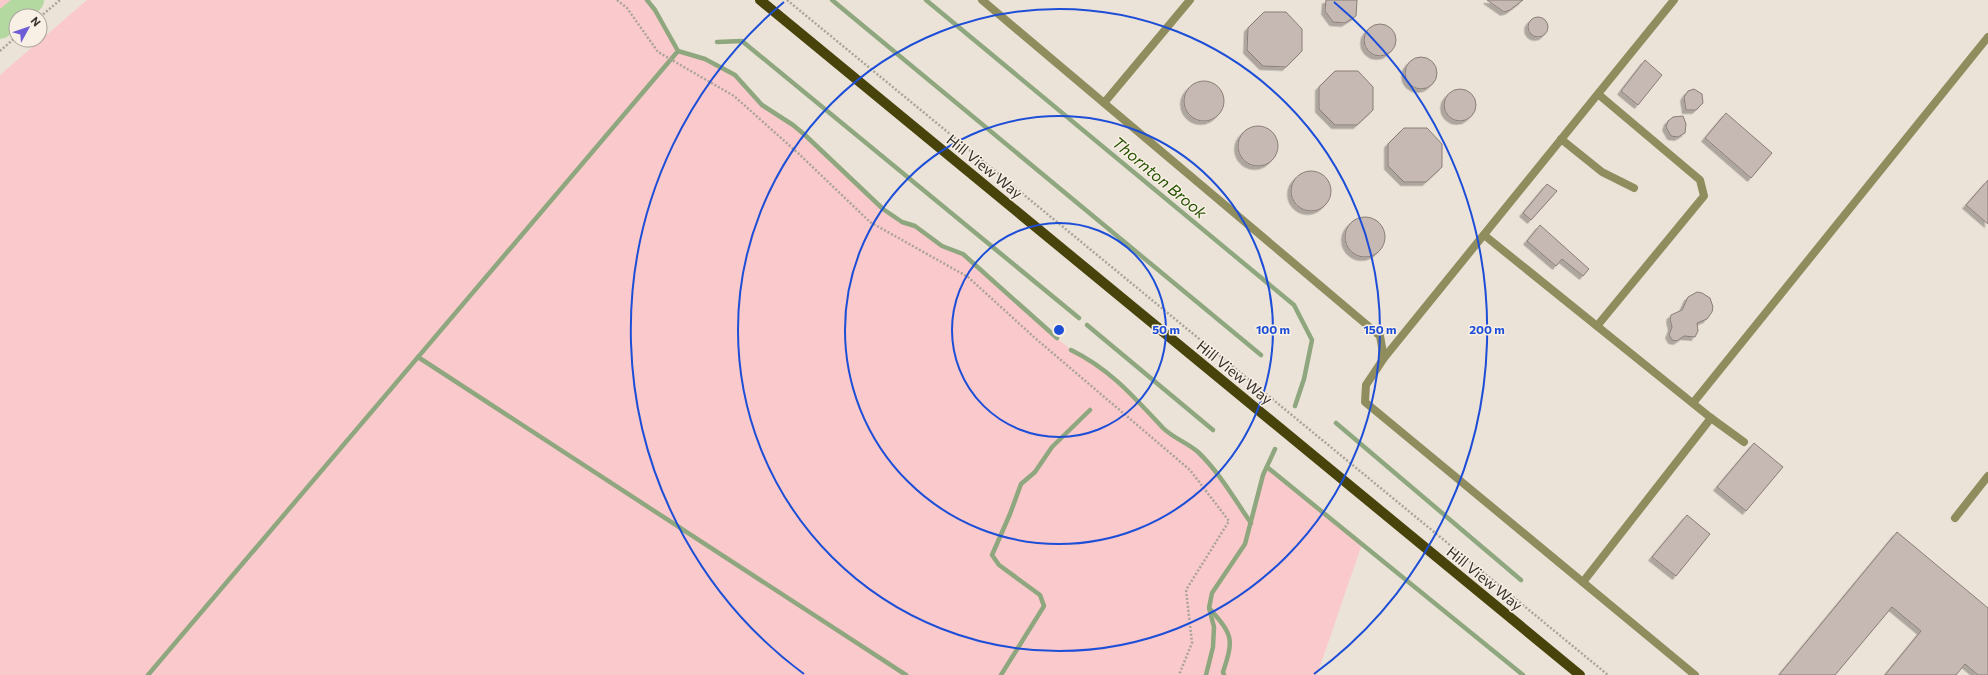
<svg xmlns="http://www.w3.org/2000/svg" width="1988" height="675" viewBox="0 0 1988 675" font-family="Commissioner,sans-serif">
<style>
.green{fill:#fac9cb}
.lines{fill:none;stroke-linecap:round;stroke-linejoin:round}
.stream{stroke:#8ea77e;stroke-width:4.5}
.river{stroke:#b3d9a1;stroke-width:26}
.building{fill:#c6b9b3;stroke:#8a7d77;filter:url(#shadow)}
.path{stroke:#aaa39a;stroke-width:2.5;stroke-dasharray:2 2;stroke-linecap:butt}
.service{stroke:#8f8d5e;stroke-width:8}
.primary{stroke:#47430a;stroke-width:10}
.ring{fill:none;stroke:#1d4ed8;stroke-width:2}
.labels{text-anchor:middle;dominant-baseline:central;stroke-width:3;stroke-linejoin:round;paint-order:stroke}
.street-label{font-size:15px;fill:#36332e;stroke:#f9f0e5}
.water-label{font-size:16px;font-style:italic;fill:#255200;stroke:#f9f0e5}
.centre{fill:#1d4ed8;stroke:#f9f0e5;stroke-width:2}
.ring-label{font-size:12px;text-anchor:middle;font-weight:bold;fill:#1d4ed8;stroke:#f9f0e5;stroke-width:3;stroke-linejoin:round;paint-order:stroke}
</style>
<defs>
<filter id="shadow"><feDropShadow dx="-3.5" dy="3.5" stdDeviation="0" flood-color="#0004"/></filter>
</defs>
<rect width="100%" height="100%" fill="#ece3d8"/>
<g class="green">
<path d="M0,0H31L0,26Z"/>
<path d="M87,0H647L655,10L678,51L705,59L735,75L762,105L793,125L805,135L883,209L902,222L915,226L942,246L963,254L1057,338L1071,350L1086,357L1106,372L1135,396L1165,429L1198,452L1214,471L1251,522L1267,467L1362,544L1317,675H0V75Z"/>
</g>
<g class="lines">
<g class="stream">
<path d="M647,0L655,10L678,51"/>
<path d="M832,0L1261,355"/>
<path d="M926,0L1294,305L1312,340L1304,379L1295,406"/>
<path d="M717,42L742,41L1079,318"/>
<path d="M1087,325L1213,430"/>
<path d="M1071,350C1110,369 1134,397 1163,428C1173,438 1188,443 1198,452C1219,472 1235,500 1251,523"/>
<path d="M418,357L906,675"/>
<path d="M1336,423L1521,580"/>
<path d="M1267,467L1523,675"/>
<path d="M1210,609C1233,635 1234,639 1223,672L1224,675"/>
<path d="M148,675L678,51L705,59L735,75L762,105L793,125L805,135L883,209L902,222L915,226L942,246L963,254L1057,338"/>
<path d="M1001,675L1044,606L1040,595L999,565L992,555L1010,514L1021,484L1035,472L1052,447L1090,410"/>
<path d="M1206,675L1213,647L1214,627L1209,608L1212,593L1245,544L1263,475L1275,449"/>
</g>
<path class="river" d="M0,26L31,0"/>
</g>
<g class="building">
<path d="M1326,0H1357L1356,16L1345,23L1333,22L1325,11Z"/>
<path d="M1487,0H1523L1510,10L1504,12Z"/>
<path d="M1264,12H1286L1302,29V51L1286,67L1263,66L1247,50L1248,28Z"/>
<circle cx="1538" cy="27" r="10"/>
<circle cx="1380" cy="40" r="16"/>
<circle cx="1421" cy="73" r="16"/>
<path d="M1645,60L1662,75L1638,105L1621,91Z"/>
<path d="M1335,71H1358L1373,87V110L1357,125H1335L1319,109V87Z"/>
<circle cx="1204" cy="101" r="20"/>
<path d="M1694,89L1702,94L1703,103L1696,110H1686L1684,97L1688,91Z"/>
<circle cx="1460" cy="105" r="16"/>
<path d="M1726,113L1772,153L1751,178L1705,138Z"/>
<path d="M1683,116L1686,124L1685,133L1678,137L1671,136L1666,127L1668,121L1673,117Z"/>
<circle cx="1258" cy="146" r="20"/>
<path d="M1404,128H1427L1442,144V167L1426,182H1404L1388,166V144Z"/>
<circle cx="1311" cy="191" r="20"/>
<path d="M1988,180V224L1966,205Z"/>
<path d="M1547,184L1557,191L1531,220L1523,213Z"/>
<circle cx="1365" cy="237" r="20"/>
<path d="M1540,225L1589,269L1583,276L1562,259L1556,266L1527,241Z"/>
<path d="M1697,292L1702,293L1710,298L1713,307L1712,312L1707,319L1697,323L1698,331L1695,337L1684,336L1677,341L1672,340L1669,335L1672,327L1670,319L1671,315L1682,310L1688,297Z"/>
<path d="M1754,443L1783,467L1746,511L1717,487Z"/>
<path d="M1687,515L1710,534L1676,576L1652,557Z"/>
<path d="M1897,532L1988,608V675H1978L1965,664L1956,675H1885L1921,631L1892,607L1835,675H1779Z"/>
</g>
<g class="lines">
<g class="path">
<path d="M617,0L627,8L658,52L734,96L799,154L870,222L968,277L1035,338L1190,470L1229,521L1186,590L1192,643L1179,675"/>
<path d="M787,0L1608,675"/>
<path d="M40,17L60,0"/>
<path d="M0,51L16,37"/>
</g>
<g class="service">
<path d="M982,0L1380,336L1384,358L1366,385L1365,402L1695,675"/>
<path d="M1104,103L1190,0"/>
<path d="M1561,139L1602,172L1634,188"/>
<path d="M1484,235L1711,418L1744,442"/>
<path d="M1597,326L1704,196L1700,180L1598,94"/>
<path d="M1384,358L1674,0"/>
<path d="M1693,403L1988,37"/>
<path d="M1955,518L1988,476"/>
<path d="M1583,582L1711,418"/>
</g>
<path class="primary" d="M760,0L1580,675"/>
</g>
<g class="ring">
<circle cx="1059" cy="330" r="107"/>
<circle cx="1059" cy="330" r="214"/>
<circle cx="1059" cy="330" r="321"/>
<path d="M804 674A428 428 0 0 1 784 2M1334 2A428 428 0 0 1 1314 674"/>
</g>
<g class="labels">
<g class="street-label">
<text transform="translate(985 166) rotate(39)">Hill View Way</text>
<text transform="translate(1235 372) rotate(39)">Hill View Way</text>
<text transform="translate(1485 578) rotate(39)">Hill View Way</text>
</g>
<g class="water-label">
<text transform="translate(1160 177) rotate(40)">Thornton Brook</text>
</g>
</g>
<circle cx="1059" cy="330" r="6" class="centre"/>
<g class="ring-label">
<text x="1166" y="334">50 m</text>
<text x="1273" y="334">100 m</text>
<text x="1380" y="334">150 m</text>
<text x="1487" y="334">200 m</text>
</g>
<g transform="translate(28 28) rotate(50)"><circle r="19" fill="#f9f0e5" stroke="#aba49c"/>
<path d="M0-3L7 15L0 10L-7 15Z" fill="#6e5dd7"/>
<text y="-6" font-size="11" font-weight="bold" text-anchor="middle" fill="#36332e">N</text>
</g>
</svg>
